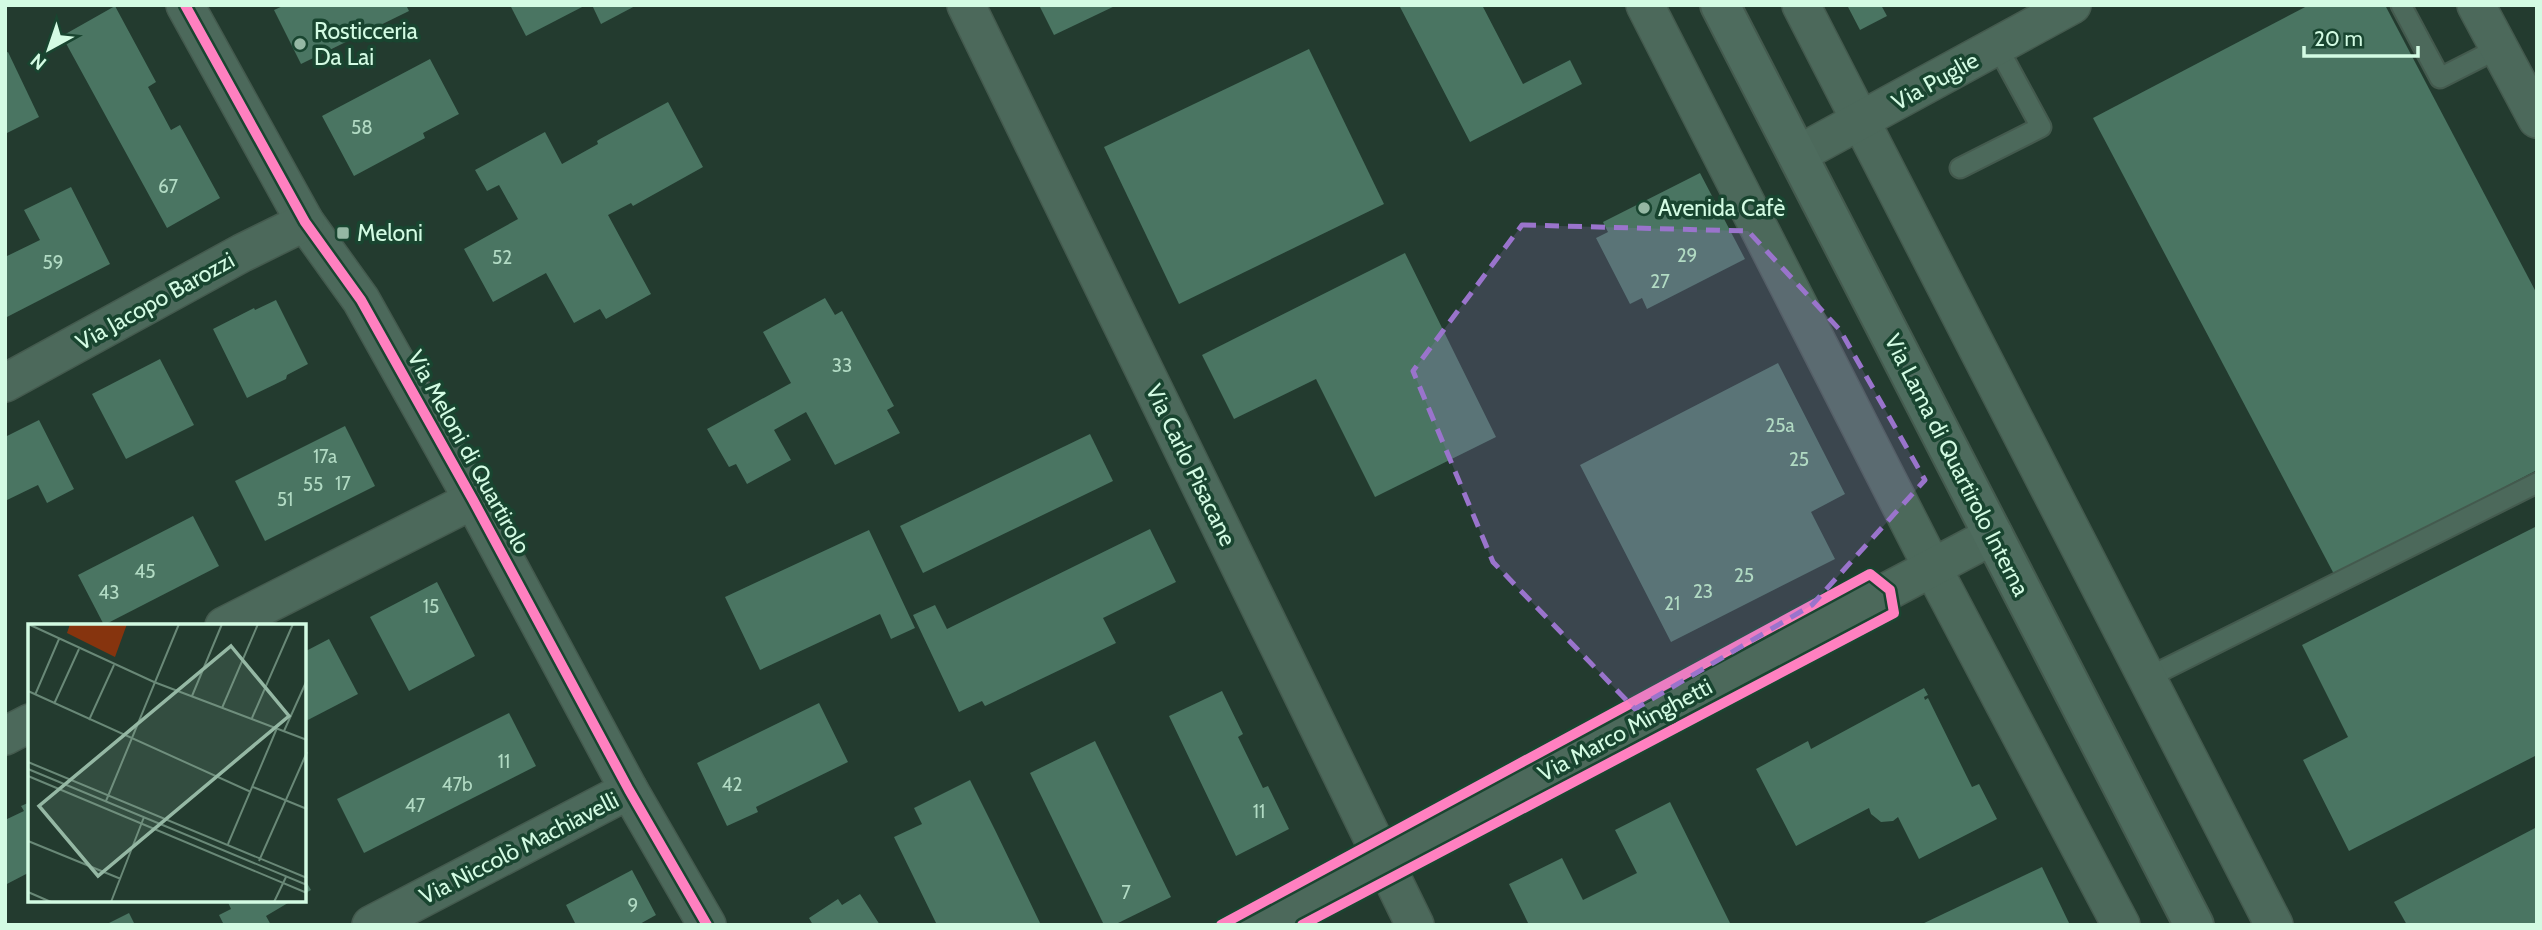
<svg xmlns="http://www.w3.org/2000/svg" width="2542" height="930" viewBox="0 0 2542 930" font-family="Cabin,sans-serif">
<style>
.building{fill:#4a7562}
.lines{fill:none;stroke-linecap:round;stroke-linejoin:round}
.lane-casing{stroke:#445a4e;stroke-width:23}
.street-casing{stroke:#445a4e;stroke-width:40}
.primary-casing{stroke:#445a4e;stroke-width:42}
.lane{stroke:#4c695b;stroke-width:19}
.street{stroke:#4c695b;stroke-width:37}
.primary{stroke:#4e6c5e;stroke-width:38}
.cycleway-casing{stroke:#194530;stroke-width:15}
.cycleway{stroke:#ff80c0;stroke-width:10}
.marked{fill:#9a74cc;fill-opacity:0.2;stroke:#9a74cc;stroke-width:5;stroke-dasharray:14 9;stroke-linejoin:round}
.poi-dot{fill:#95b8a4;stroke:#194530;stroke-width:2.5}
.labels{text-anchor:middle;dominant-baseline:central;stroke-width:7;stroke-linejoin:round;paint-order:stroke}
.number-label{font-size:19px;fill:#b1dac3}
.poi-label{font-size:23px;fill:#d3fbe3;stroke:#194530;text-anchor:start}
.street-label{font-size:23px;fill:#d3fbe3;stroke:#194530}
.inset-road{fill:none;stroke:#698877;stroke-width:2}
.view{fill:#95b8a4;fill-opacity:0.15;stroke:#95b8a4;stroke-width:3.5}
.inset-edge{fill:none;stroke:#d3fbe3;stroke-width:3.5}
</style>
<rect width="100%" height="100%" fill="#233b2f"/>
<g class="building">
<path d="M285,5H406L409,11L301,64L274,10Z"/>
<path d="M510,5H586L526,36Z"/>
<path d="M592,5H637L601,24Z"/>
<path d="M1039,5H1117L1054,35Z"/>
<path d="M1399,5H1482L1523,84L1570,60L1582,84L1470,142Z"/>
<path d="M1847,5H1881L1887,16L1860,30Z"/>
<path d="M2309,5H2385L2537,294V470L2335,576L2093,118Z"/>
<path d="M115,6L156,82L148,87L171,130L180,125L220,198L167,228L62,36Z"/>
<path d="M1309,49L1384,204L1179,304L1104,147Z"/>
<path d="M8,52L39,117L5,134V53Z"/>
<path d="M430,59L459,114L423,133L425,138L354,176L322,116Z"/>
<path d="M668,102L703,167L633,206L631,203L608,215L651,294L606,319L600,309L574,323L546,273L493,302L464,249L518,219L499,185L487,191L475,170L545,132L562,164L598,144L597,141L600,139Z"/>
<path d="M1700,173L1745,259L1647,309L1642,298L1630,304L1596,238L1608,232L1603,222Z"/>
<path d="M71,187L110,264L5,318V257L40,240L24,210Z"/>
<path d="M1405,253L1496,437L1375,497L1316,379L1234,419L1202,355Z"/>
<path d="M825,298L835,315L842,311L894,406L887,410L900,433L835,465L806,412L774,430L791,460L747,484L736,464L729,467L707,429L791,383L763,332Z"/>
<path d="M276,300L308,364L287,375L286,379L247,398L213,329L254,308L255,310Z"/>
<path d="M160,359L194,425L126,459L92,394Z"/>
<path d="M1778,363L1845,494L1811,512L1835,559L1671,642L1580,465Z"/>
<path d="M39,420L74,489L47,503L38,485L5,501V437Z"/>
<path d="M345,426L375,486L265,541L235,481Z"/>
<path d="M1090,434L1113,481L923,573L900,526Z"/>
<path d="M193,516L219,566L104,625L78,575Z"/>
<path d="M2537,526V755L2349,851L2303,760L2348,737L2302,645Z"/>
<path d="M1150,529L1176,582L1103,618L1116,643L985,706L982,701L959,712L913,615L935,605L947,629Z"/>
<path d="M869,530L915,628L891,639L880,614L760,670L725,597Z"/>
<path d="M437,582L475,656L409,691L370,617Z"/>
<path d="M329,639L358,694L304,722V652Z"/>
<path d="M1924,688L1928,695L1924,697L1925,700L1928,698L1972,787L1979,784L1997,819L1919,859L1898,817L1893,821L1881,822L1871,814L1869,808L1796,846L1756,769L1808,741L1811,749Z"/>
<path d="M1222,691L1243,734L1238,737L1263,788L1268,786L1289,829L1236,856L1169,716Z"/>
<path d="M819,703L848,762L756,807L758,812L727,826L697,763Z"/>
<path d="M509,713L536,766L364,853L337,799Z"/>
<path d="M1095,741L1171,897L1114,925H1104L1030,773Z"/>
<path d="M970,780L996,832L1041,925H937L894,837L922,824L914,808Z"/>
<path d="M30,802V872L5,885V820L24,811L21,806Z"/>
<path d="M1670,802L1731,925H1529L1509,884L1562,858L1583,900L1637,873L1615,830Z"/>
<path d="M2537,827V925H2407L2394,902Z"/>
<path d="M2042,867L2070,925H1920Z"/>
<path d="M632,870L656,915L638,925H576L566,905Z"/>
<path d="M304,878L311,890L304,894Z"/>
<path d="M860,894L880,925H813L809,918L838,899L842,905Z"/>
<path d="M227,900H293L266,916L271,925H224L219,915L231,909Z"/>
<path d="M129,913L135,925H105Z"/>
</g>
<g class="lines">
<g class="lane-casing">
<g id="lane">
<path d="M2401,5L2440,78L2499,48"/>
<path d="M1960,168L2041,127L1997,46"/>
<path d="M2147,678L2537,483"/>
</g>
</g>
<g class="street-casing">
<g id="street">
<path d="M185,5L305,222L361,300L473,500L629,790L707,925"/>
<path d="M966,5L1415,925"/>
<path d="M1645,5L1932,567L2121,925"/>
<path d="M1801,5L2274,925"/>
<path d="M2476,5L2537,119"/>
<path d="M1797,155L2072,5"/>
<path d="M5,383L242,253L305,222"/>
<path d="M224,626L473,500"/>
<path d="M5,736L30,723"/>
<path d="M371,925L629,790"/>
<path d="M1256,925L1994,535"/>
</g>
</g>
<g class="primary-casing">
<path id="primary" d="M1720,5L2194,925"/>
</g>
<use href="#lane" class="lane"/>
<use href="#street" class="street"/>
<use href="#primary" class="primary"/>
<g class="cycleway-casing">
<g id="cycleway">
<path d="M185,5L305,222L361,300L473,500L629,790L707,925"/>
<path d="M1221,925L1870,574L1890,590L1894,613L1302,925"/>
</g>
</g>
<use href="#cycleway" class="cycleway"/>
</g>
<path class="marked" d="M1522,225L1748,231L1840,330L1925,480L1812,605L1635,709L1493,562L1413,371Z"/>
<g class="poi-dot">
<circle cx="300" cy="44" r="7"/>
<circle cx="1644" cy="208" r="7"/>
<rect x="336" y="226" width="14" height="14" rx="3.5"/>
</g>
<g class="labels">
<g class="number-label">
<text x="362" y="127">58</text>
<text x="168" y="186">67</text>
<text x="1687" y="255">29</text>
<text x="502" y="257">52</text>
<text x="53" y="262">59</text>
<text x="1660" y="281">27</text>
<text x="842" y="365">33</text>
<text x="1780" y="425">25a</text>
<text x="325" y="456">17a</text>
<text x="1799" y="459">25</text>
<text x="343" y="483">17</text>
<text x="313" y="484">55</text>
<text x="285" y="499">51</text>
<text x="145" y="571">45</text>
<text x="1744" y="575">25</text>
<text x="1703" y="591">23</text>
<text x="109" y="592">43</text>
<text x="1672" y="603">21</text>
<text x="431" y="606">15</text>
<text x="504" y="761">11</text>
<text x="457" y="784">47b</text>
<text x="732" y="784">42</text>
<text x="415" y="805">47</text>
<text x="1259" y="811">11</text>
<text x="1126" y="892">7</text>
<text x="633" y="905">9</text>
</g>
<g class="poi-label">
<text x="314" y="31">Rosticceria<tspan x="314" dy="26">Da Lai</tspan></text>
<text x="1658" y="208">Avenida Cafè</text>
<text x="357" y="233">Meloni</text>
</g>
<g class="street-label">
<text transform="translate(1935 81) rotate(-29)">Via Puglie</text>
<text transform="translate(155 301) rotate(-29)">Via Jacopo Barozzi</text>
<text transform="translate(469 452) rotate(61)">Via Meloni di Quartirolo</text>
<text transform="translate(1191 465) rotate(64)">Via Carlo Pisacane</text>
<text transform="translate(1957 465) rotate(63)">Via Lama di Quartirolo Interna</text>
<text transform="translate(1625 730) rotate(-28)">Via Marco Minghetti</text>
<text transform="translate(519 848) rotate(-27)">Via Niccolò Machiavelli</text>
</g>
</g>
<g transform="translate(28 624)">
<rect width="278" height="278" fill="#233b2f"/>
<path d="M42,0H99L87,33L39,9Z" fill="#86340e"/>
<path class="inset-road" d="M0,0L126,58L279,116M0,67L223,168M7,71L31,15M164,72L194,0M26,80L51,25M194,84L230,0M224,94L265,0M61,96L86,41M256,107L279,56M0,138L279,254M0,145L279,261M0,152L279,269M225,163L279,185M78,177L151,0M0,217L93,255M200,220L249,104M231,237L279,128M0,268L23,278M83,278L116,193M246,278L258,253"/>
<path class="view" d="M203,22L261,92L70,252L11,182Z"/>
<rect width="278" height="278" class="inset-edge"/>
</g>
<rect width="2542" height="930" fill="none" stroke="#d3fbe3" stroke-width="14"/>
<g transform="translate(49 49) rotate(220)" stroke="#194530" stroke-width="5" paint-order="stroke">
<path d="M0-5L12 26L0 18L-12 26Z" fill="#d3fbe3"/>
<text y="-10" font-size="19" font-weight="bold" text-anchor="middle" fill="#d3fbe3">N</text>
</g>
<path d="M2304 46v10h114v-10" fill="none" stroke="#d3fbe3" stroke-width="3.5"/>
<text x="2314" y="46" font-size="21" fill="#d3fbe3" stroke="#194530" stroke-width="5" paint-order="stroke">20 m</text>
</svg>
